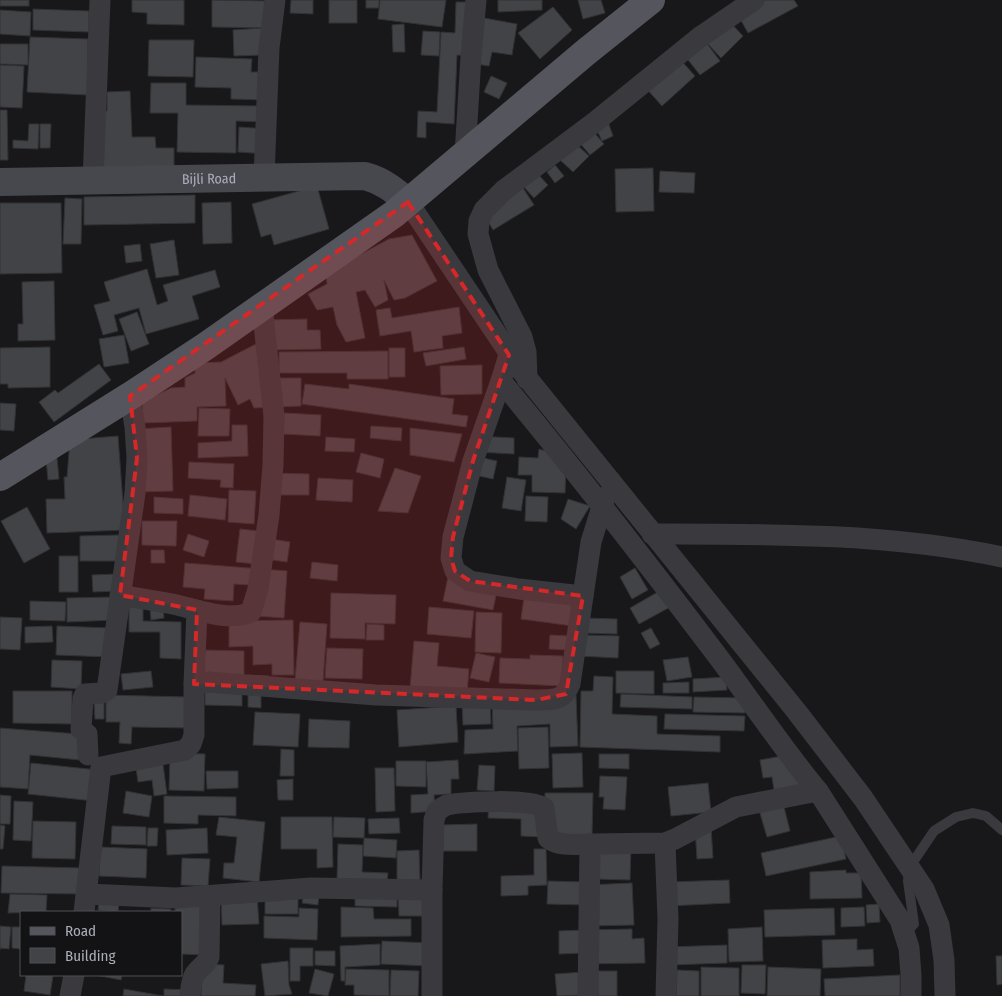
<svg xmlns="http://www.w3.org/2000/svg" width="1002" height="996" viewBox="0 0 1002 996" font-family="'Fira Sans Condensed',sans-serif">
<style>
.building{fill:#424346;stroke:#323235}
.lines{fill:none;stroke-linecap:round;stroke-linejoin:round}
.lane{stroke:#39393e;stroke-width:10}
.street{stroke:#39393e;stroke-width:21}
.secondary{stroke:#47484e;stroke-width:28}
.primary{stroke:#55565d;stroke-width:28}
.marked{fill:#d62828;fill-opacity:0.2;stroke:#d62828;stroke-width:4;stroke-dasharray:10 6;stroke-linejoin:round}
.labels{text-anchor:middle;dominant-baseline:central;stroke-width:5;stroke-linejoin:round;paint-order:stroke}
.street-label{font-size:14px;fill:#aaaeb9;stroke:#131214}
</style>
<rect width="100%" height="100%" fill="#181719"/>
<g class="building">
<rect x="0" y="0" width="29" height="6"/>
<path d="M132,0H184V25L147,24V13L132,12Z"/>
<path d="M212,0L270,1L269,28L212,27Z"/>
<path d="M291,0H313V14L290,13Z"/>
<rect x="329" y="0" width="28" height="23"/>
<rect x="366" y="0" width="13" height="8"/>
<path d="M380,0H446L442,27L378,19Z"/>
<path d="M498,0H542V10L498,12Z"/>
<path d="M578,0H601L605,13L583,19Z"/>
<path d="M760,0H794L798,6L748,33L737,13Z"/>
<path d="M456,2H477L474,56L457,55L454,124L426,122V138L417,137L418,111L437,112L441,32L455,33Z"/>
<path d="M553,7L572,30L540,59L518,33Z"/>
<path d="M33,9L89,11V32L33,30Z"/>
<path d="M0,10L31,12L30,36L0,34Z"/>
<path d="M484,18L517,24L512,55L492,52L489,66L476,64Z"/>
<path d="M728,20L743,36L721,58L706,42Z"/>
<path d="M404,24L405,52H393L392,25Z"/>
<path d="M263,28L264,55L234,56L233,30Z"/>
<path d="M423,31L440,32L439,56L421,55Z"/>
<path d="M30,37L88,39V95L27,92Z"/>
<path d="M149,40H194L193,77L148,76Z"/>
<path d="M705,41L720,61L700,75L685,56Z"/>
<path d="M0,44H28V65L0,64Z"/>
<path d="M196,57L252,59L251,72H265L264,100L231,99V88L195,87Z"/>
<path d="M678,57L695,76L662,106L645,87Z"/>
<path d="M0,65L24,66L22,108L0,107Z"/>
<path d="M491,76L507,83L499,99L484,92Z"/>
<path d="M151,83H186V105L264,106V122L236,121V153L177,152L178,113H150Z"/>
<path d="M130,91L132,137H155L156,148H174V166L101,169L99,111H107V92Z"/>
<path d="M0,110H7L8,160H0Z"/>
<path d="M608,122L613,136L602,141L596,128Z"/>
<path d="M29,124H39L38,149L13,148V140L28,141Z"/>
<path d="M40,124H51L50,148H40Z"/>
<path d="M239,127L268,129L266,154L238,152Z"/>
<path d="M591,129L604,144L590,155L578,141Z"/>
<path d="M574,142L589,156L573,172L558,158Z"/>
<path d="M555,165L564,176L555,183L547,172Z"/>
<path d="M653,168L654,211L616,212L615,169Z"/>
<path d="M660,171L695,173L694,193L659,192Z"/>
<path d="M536,172L548,185L534,198L522,185Z"/>
<path d="M317,186L329,229L274,245L271,234L261,237L252,204Z"/>
<path d="M523,188L534,205L493,230L483,213Z"/>
<path d="M195,195V223L84,225V197Z"/>
<path d="M65,198L82,199L81,244H63Z"/>
<path d="M231,202L232,243L203,244L202,203Z"/>
<path d="M0,203H61L62,273L0,274Z"/>
<path d="M412,235L437,281L405,298L394,300L384,280L388,300L375,307L365,290L356,292L365,338L346,342L337,325L333,307L317,310L308,294L327,284L326,273L389,239Z"/>
<path d="M174,240L179,275L156,278L150,244Z"/>
<path d="M140,244L142,261L126,263L124,246Z"/>
<path d="M147,269L157,305L168,301L163,285L215,270L220,287L192,296L199,319L146,334L139,308L114,315L118,331L103,335L94,305L110,301L104,282Z"/>
<path d="M54,281L55,340L18,341V324H23L22,282Z"/>
<path d="M459,307L462,333L442,336L443,348L414,352L411,331L380,336L376,310L390,308L392,318Z"/>
<path d="M137,312L149,344L131,351L119,319Z"/>
<path d="M307,319V330H320L321,349L270,350L271,378H301V406L254,408L250,399L238,405L225,378L226,406L197,407V421L143,423L142,402L171,388L185,387V378L195,373V363L221,362L256,344L266,320Z"/>
<path d="M124,335L129,363L104,367L99,339Z"/>
<path d="M50,347V387L8,388V384H0V348Z"/>
<path d="M464,347L466,359L426,366L423,353Z"/>
<rect x="389" y="348" width="16" height="29"/>
<path d="M388,351V379H347V373H279V352Z"/>
<path d="M99,364L111,380L54,422L39,402L55,390L58,393Z"/>
<path d="M482,365V394L441,395L440,366Z"/>
<path d="M305,384L349,389V384L454,399L452,414L468,416L466,427L302,404Z"/>
<path d="M0,403L16,404L14,431L0,430Z"/>
<path d="M199,408L230,409L229,436H198Z"/>
<path d="M284,413L321,415L320,436L283,434Z"/>
<path d="M232,425H247L248,456L198,458V443L232,441Z"/>
<path d="M371,426L402,428L401,441L370,438Z"/>
<path d="M171,427L173,491L139,492L137,429Z"/>
<path d="M410,428L462,434L454,462L410,455Z"/>
<path d="M118,436L125,530L47,533L46,499H65L64,477H67L70,440Z"/>
<path d="M478,436L514,438V454L477,452Z"/>
<path d="M326,437L355,439L354,452L325,451Z"/>
<path d="M539,449L557,454L566,465L565,493L532,492V475H518L519,457L538,458Z"/>
<path d="M361,453L384,459L380,478L356,472Z"/>
<path d="M474,456L497,461L493,479L470,474Z"/>
<path d="M57,458L59,479L48,480L46,459Z"/>
<path d="M189,462L234,464L233,488L220,487L221,480L188,478Z"/>
<path d="M395,468L421,476L408,513L378,511Z"/>
<path d="M268,473L309,474V495H268Z"/>
<path d="M507,477L526,480L521,511L502,508Z"/>
<path d="M318,478L353,480L352,502L316,500Z"/>
<path d="M229,490L256,491L254,524L228,522Z"/>
<path d="M190,495L227,499L225,520L188,516Z"/>
<path d="M526,496L548,497L547,522L525,521Z"/>
<path d="M154,497L183,499V514L154,513Z"/>
<path d="M568,499L590,506L576,529L561,519Z"/>
<path d="M27,507L50,549L24,563L1,521Z"/>
<path d="M142,521H177L176,546L142,545Z"/>
<path d="M240,529L259,531L258,537L290,542L287,562L258,558L257,564L236,562Z"/>
<path d="M188,534L209,541L204,557L183,550Z"/>
<path d="M120,535L121,561H80V536Z"/>
<path d="M151,550H164L165,563H151Z"/>
<rect x="59" y="556" width="19" height="36"/>
<path d="M312,562L338,565L337,581L310,578Z"/>
<path d="M185,563L287,571L284,618L242,615L244,600L262,601L263,586L234,584L233,601L204,599L205,589L183,587Z"/>
<path d="M635,568L648,590L632,599L620,577Z"/>
<path d="M116,574L117,591L93,592L92,575Z"/>
<path d="M448,577L498,586L493,610L443,601Z"/>
<path d="M663,589L672,606L639,624L630,608Z"/>
<path d="M525,590L577,597L573,626L521,619Z"/>
<path d="M331,593L396,595L395,624L365,623V639L330,638Z"/>
<path d="M114,597L115,620L67,622V598Z"/>
<path d="M129,600H143V621L181,622V659L160,658V632H129Z"/>
<path d="M30,601L66,602L65,621L30,620Z"/>
<path d="M163,606L164,618L151,620L150,607Z"/>
<path d="M429,607L474,611L471,638L427,634Z"/>
<path d="M476,612L502,613L501,653L475,652Z"/>
<path d="M0,617L22,618L20,650L0,649Z"/>
<path d="M584,618L617,619V634L583,633Z"/>
<path d="M293,620L294,675H272V664L253,665V646L229,647V621Z"/>
<path d="M300,622L327,624L323,682L295,680Z"/>
<path d="M367,624L384,625V640H366Z"/>
<path d="M52,626L53,642L25,643V627Z"/>
<path d="M57,626L111,628L110,657L56,655Z"/>
<path d="M651,628L660,644L650,649L641,633Z"/>
<path d="M550,635L569,636L568,650L549,649Z"/>
<path d="M581,635L619,636L618,658L580,656Z"/>
<path d="M414,641L439,643L437,666L469,669L467,693L410,689Z"/>
<path d="M327,648L363,649L362,679L325,678Z"/>
<path d="M203,650L244,651V678H203Z"/>
<path d="M476,653L495,657L489,682L470,678Z"/>
<path d="M530,655L563,656L562,686L499,683L500,658L530,659Z"/>
<path d="M688,657L692,677L667,681L663,660Z"/>
<path d="M52,660L82,661L81,689L51,687Z"/>
<path d="M151,671L153,687L123,690L121,674Z"/>
<path d="M616,671H654V694L616,693Z"/>
<path d="M248,675L269,676V695H261V708L248,707Z"/>
<path d="M594,676L613,677L612,714L657,716V734L720,736V752L580,747L581,691H593Z"/>
<path d="M726,677L727,690L693,692V679Z"/>
<path d="M205,679L242,680V706L205,705Z"/>
<path d="M689,682V693H663V683Z"/>
<path d="M13,691H72V724L13,723Z"/>
<path d="M621,694L692,697V709L620,707Z"/>
<path d="M106,695L188,697L190,728L132,727L131,744L119,743L120,722H106Z"/>
<path d="M576,695L578,746L550,747V724L517,726L518,751L464,754L465,730L493,729L492,699Z"/>
<path d="M694,697L745,698V713L693,712Z"/>
<path d="M490,700L491,724L463,725L462,701Z"/>
<path d="M104,702V719H95L94,703Z"/>
<path d="M456,706L458,742L399,747L397,710Z"/>
<path d="M255,712L300,714L298,747L253,745Z"/>
<path d="M665,714L745,716L744,731L664,729Z"/>
<path d="M309,719L350,721L349,748L308,747Z"/>
<path d="M548,727L549,768L519,769L518,728Z"/>
<path d="M0,728L79,734L80,760L30,755L28,789L0,787Z"/>
<path d="M281,749L294,750V776H280Z"/>
<path d="M170,753L205,754L204,791L169,790Z"/>
<path d="M582,753L583,787L553,788L552,754Z"/>
<path d="M599,754H629V769L599,768Z"/>
<path d="M787,755L801,786L774,790L772,777L763,778L760,760Z"/>
<path d="M162,757L167,794L154,796L152,780L138,782L135,761Z"/>
<path d="M458,760L459,779H451V794L434,795L435,811L411,813V795L428,794L426,762Z"/>
<path d="M396,761H426V787L396,786Z"/>
<path d="M31,763L98,770L94,801L28,794Z"/>
<path d="M479,765L495,766L494,791L477,790Z"/>
<path d="M375,768H394L395,811L376,812Z"/>
<path d="M206,771H238V788L207,789Z"/>
<path d="M600,776L627,777L625,810L603,809L604,797H599Z"/>
<path d="M293,779V800H278L277,780Z"/>
<path d="M708,783L711,812L671,816L668,787Z"/>
<path d="M126,791L152,796L149,817L123,813Z"/>
<path d="M545,793H593L592,835H544Z"/>
<path d="M0,795L11,796L10,824H0Z"/>
<path d="M164,796L236,797V816L198,815V824L164,823Z"/>
<path d="M489,800L542,801L541,837L521,836V819L488,818Z"/>
<path d="M14,801L33,802L31,841L13,840Z"/>
<path d="M783,803L790,831L767,837L759,810Z"/>
<path d="M219,817L265,822L259,882L223,878L224,863H234L237,837L216,835Z"/>
<path d="M281,817H332L333,867L317,868V849H281Z"/>
<path d="M334,817L365,818L364,838L333,837Z"/>
<path d="M399,818L400,833L369,834L368,819Z"/>
<path d="M33,821L76,822L75,859L32,858Z"/>
<path d="M477,824V851H441V825Z"/>
<path d="M0,825L5,826L3,849H0Z"/>
<path d="M112,826L146,827V845L111,844Z"/>
<path d="M711,827L713,858L697,859L695,828Z"/>
<path d="M148,828H158L157,846H147Z"/>
<path d="M207,828L208,853L167,855L166,830Z"/>
<path d="M841,836L846,859L766,876L761,853Z"/>
<path d="M364,838L397,840L396,858L363,856Z"/>
<path d="M338,844L363,845L362,872L388,873L387,881L337,879Z"/>
<path d="M596,845L631,846L630,880L595,879Z"/>
<path d="M100,847L147,849L146,878L99,876Z"/>
<path d="M534,849H546L547,885L528,886V895L501,896V876L534,875Z"/>
<path d="M419,850L420,881L397,882V851Z"/>
<path d="M182,858L210,859L208,886L181,885Z"/>
<path d="M2,866L83,868V894L1,893Z"/>
<path d="M846,870V873H861L862,898L810,899V872Z"/>
<path d="M729,880L730,903L668,906V882Z"/>
<path d="M548,881L586,882L585,905L547,904Z"/>
<path d="M632,883L634,925L588,926L587,885Z"/>
<path d="M298,889V914H265V890Z"/>
<path d="M434,889V916H399L398,890Z"/>
<path d="M355,891H397V907L355,906Z"/>
<path d="M100,892L120,894L118,912L98,910Z"/>
<path d="M304,892L319,894L318,905L302,903Z"/>
<path d="M10,894L47,895L46,912L8,913Z"/>
<path d="M257,895L259,924L222,925L221,896Z"/>
<path d="M175,904L211,906L205,955L181,954V912H175Z"/>
<path d="M879,904L880,922L867,923L866,905Z"/>
<path d="M341,907L373,908L374,919H411V936L341,937Z"/>
<path d="M864,907L865,926L841,927V908Z"/>
<path d="M151,908L171,909L170,912H151Z"/>
<path d="M299,908L318,909L317,940L264,938V916L299,917Z"/>
<path d="M834,908L835,935L765,937L764,910Z"/>
<path d="M0,926L11,927L9,949L0,948V950Z"/>
<path d="M12,927H21V949L12,948Z"/>
<path d="M762,927L763,961L729,962L728,929Z"/>
<path d="M632,929V939L644,938L645,963L585,964L584,930Z"/>
<path d="M583,930V953L559,954V931Z"/>
<path d="M857,939V950L873,949L874,966L823,968L822,940Z"/>
<path d="M382,941L431,943V966L381,964Z"/>
<path d="M380,944V965L345,967V981H341L340,946Z"/>
<path d="M727,945V963L669,965L668,947Z"/>
<path d="M290,948H313V966H300V981H290Z"/>
<path d="M315,951H335V966L315,965Z"/>
<path d="M996,956H1002V984L997,985Z"/>
<path d="M288,961L289,985L292,994L265,996L261,964Z"/>
<path d="M202,964L224,965L223,983L256,985L255,996H201Z"/>
<path d="M742,965H766L765,994L741,993Z"/>
<path d="M701,967L739,968V996H701Z"/>
<path d="M768,967L821,969L820,996H767Z"/>
<path d="M315,969L334,974L328,996L309,993Z"/>
<path d="M346,969L389,970V996L354,995V985H345Z"/>
<path d="M391,970L419,971L418,996H390Z"/>
<path d="M677,970L699,971V996H676Z"/>
<path d="M597,971H617V996H598Z"/>
<path d="M584,972L585,995L557,996L555,974Z"/>
<path d="M26,975L53,976L50,995L24,991Z"/>
<path d="M96,975H122L121,980Z"/>
<path d="M900,975V996H825L824,979Z"/>
<path d="M124,989L163,996H123Z"/>
<path d="M164,989L191,990V996H164Z"/>
</g>
<g class="lines">
<path class="lane" d="M904,935L914,924L908,881L909,868L934,831L956,817L973,813L986,816L1002,830"/>
<g class="street">
<path d="M465,155L471,56L476,0"/>
<path d="M264,178L269,48L275,0"/>
<path d="M93,181L100,0"/>
<path d="M408,202L520,369L797,712L863,798L924,889L939,925L944,960L945,996"/>
<path d="M509,355L501,381C576,471 648,564 719,658C752,702 782,748 818,791L736,807L675,839L665,843L590,844L588,996"/>
<path d="M527,379L526,352L522,337L488,270L478,234L479,221L484,210L504,190L595,122L700,37L754,0"/>
<path d="M501,381L473,461L453,537L451,558L455,571L470,581L519,589L583,596"/>
<path d="M652,534C768,534 888,533 1002,557"/>
<path d="M120,595C136,598 151,600 167,603C192,607 226,623 251,612L258,589L269,515L273,465L274,416L262,306"/>
<path d="M194,684L197,610"/>
<path d="M88,755L87,734L81,729L83,699L85,694L102,693L107,690L135,493L137,458L135,427L130,396"/>
<path d="M818,791L900,920L909,948L911,975V996"/>
<path d="M665,843L668,919L666,996"/>
<path d="M432,890L434,820L437,811C440,809 444,806 447,805C462,802 535,798 544,808L548,838C559,847 577,844 590,844"/>
<path d="M87,894L176,898L311,888L432,890V996"/>
<path d="M84,912L101,767L185,750L191,744L194,735V684L209,682L376,695L536,700C553,699 563,702 570,684L591,542L605,497"/>
<path d="M70,996L74,975"/>
<path d="M190,996C191,989 191,981 195,974C199,968 206,965 209,957L210,896"/>
</g>
<path class="secondary" id="s1" d="M0,182L365,176C383,181 394,190 408,202"/>
<path class="primary" d="M0,477L130,396L206,346L394,214L586,52L651,0"/>
</g>
<path class="marked" d="M408,202L509,355L473,461L453,537L451,558L455,571L470,581L583,596L566,694L536,700L194,684L197,610L120,595L137,458L130,396Z"/>
<g class="labels">
<g class="street-label">
<text stroke="none"><textPath href="#s1" startOffset="209">Bijli Road</textPath></text>
</g>
</g>
<rect x="20" y="911" width="162" height="65" fill="#131214" stroke="#4f5056"/>
<rect x="30" y="927" width="25" height="8" fill="#55565d" stroke="#4f5056"/>
<text x="65" y="936" font-size="15" fill="#aaaeb9">Road</text>
<rect x="30" y="948" width="25" height="15" fill="#424346" stroke="#4f5056"/>
<text x="65" y="961" font-size="15" fill="#aaaeb9">Building</text>
</svg>
